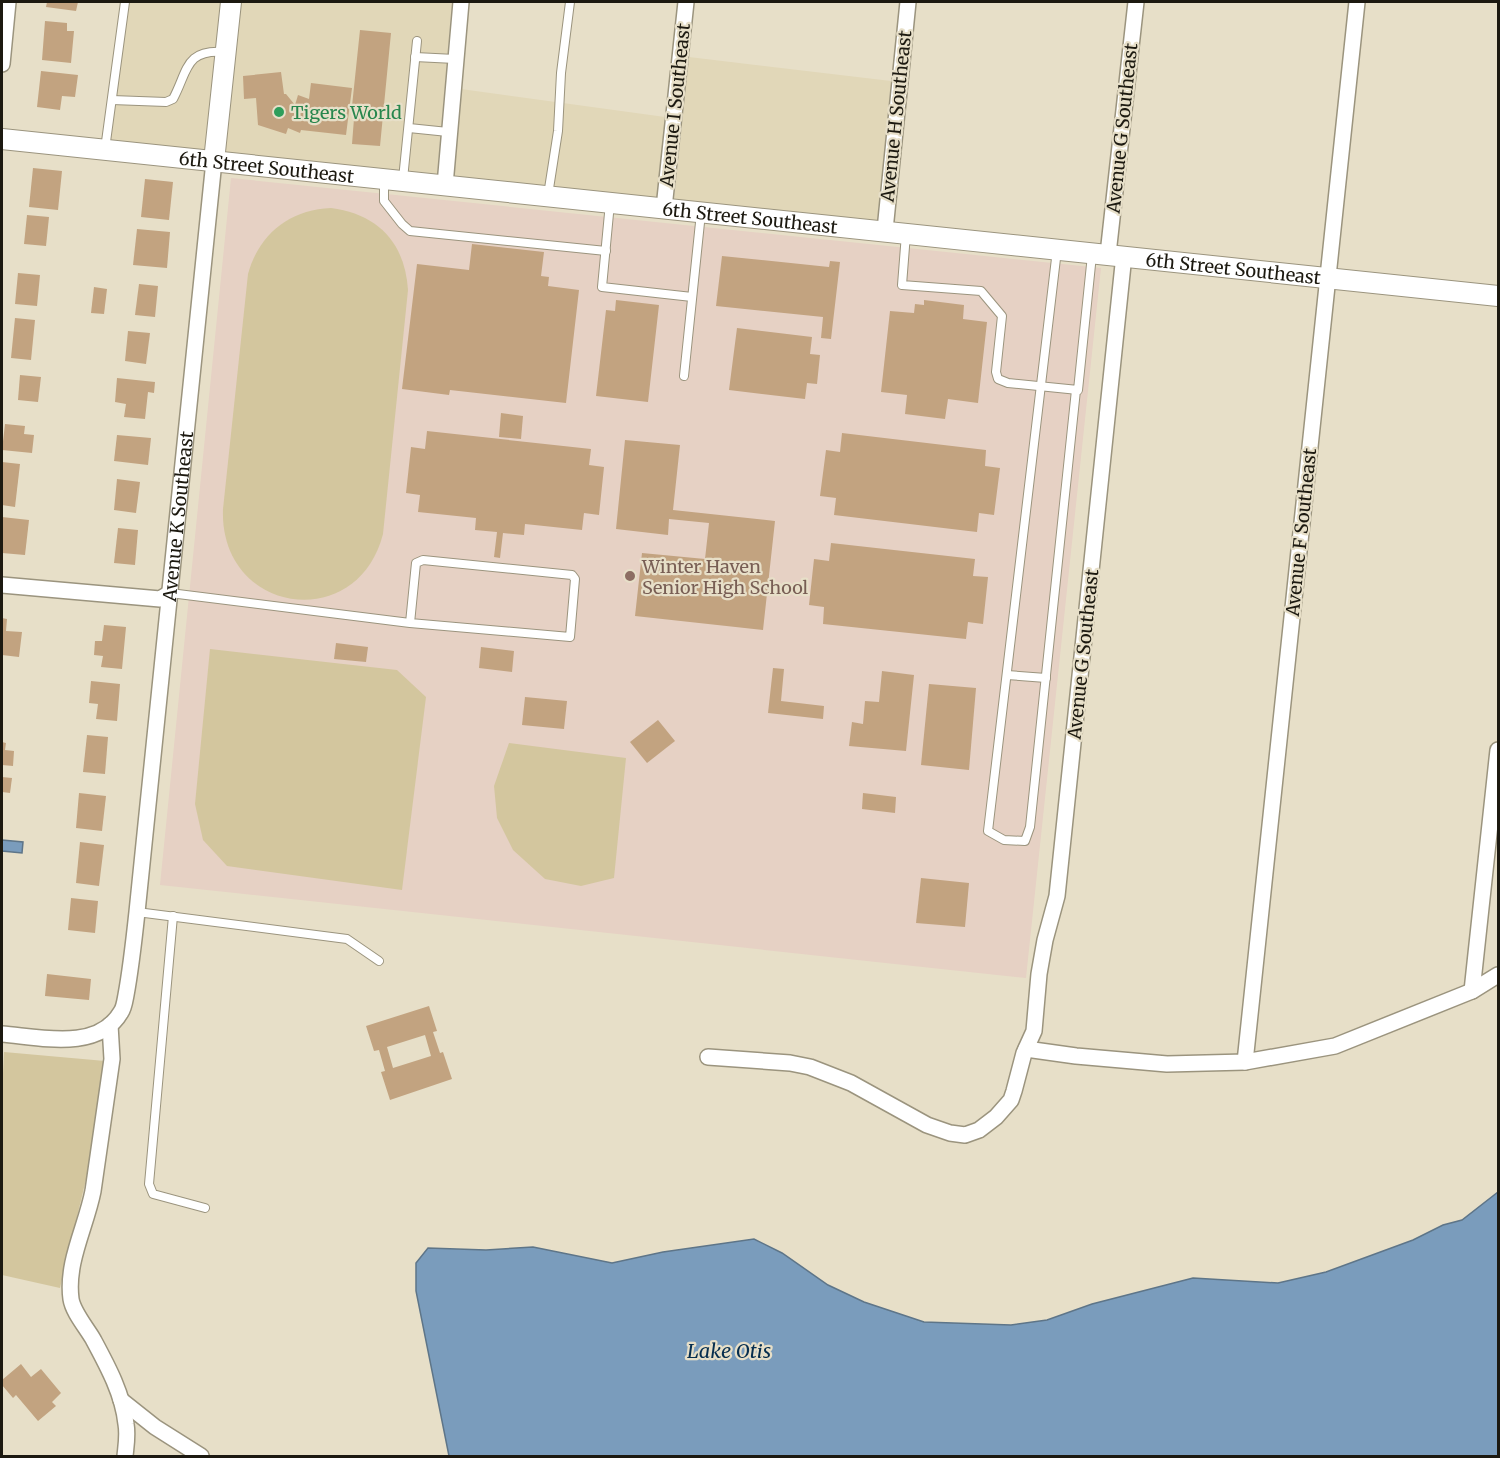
<svg xmlns="http://www.w3.org/2000/svg" width="1500" height="1458" viewBox="0 0 1500 1458" font-family="Merriweather,serif">
<style>
.built{fill:#e1d7b8}
.education{fill:#e6d1c4}
.green{fill:#d3c69e}
.water{fill:#7a9cbc;stroke:#5e7588;stroke-width:1.5}
.building{fill:#c2a380;fill-rule:evenodd}
.lines{fill:none;stroke-linecap:round;stroke-linejoin:round}
.service-casing{stroke:#9b947e;stroke-width:10}
.minor-casing{stroke:#9b947e;stroke-width:18}
.tertiary-casing{stroke:#9b947e;stroke-width:22}
.service{stroke:#fff;stroke-width:8}
.minor{stroke:#fff;stroke-width:15}
.tertiary{stroke:#fff;stroke-width:20}
.leisure-dot{fill:#2e9e5b;stroke:#e7dfc8;stroke-width:2}
.education-dot{fill:#8d6e63;stroke:#e7dfc8;stroke-width:2}
.labels{text-anchor:middle;dominant-baseline:central;stroke-width:4.5;stroke-linejoin:round;paint-order:stroke}
.street-label{font-size:18px;fill:#1c1910;stroke:#e7dfc8}
.leisure-label{font-size:18px;fill:#27864d;stroke:#e7dfc8;text-anchor:start}
.education-label{font-size:18px;fill:#785e54;stroke:#e7dfc8;text-anchor:start}
.water-label{font-size:20px;font-style:italic;fill:#062e4f;stroke:#e7dfc8}
</style>
<rect width="100%" height="100%" fill="#e7dfc8"/>
<g class="built">
<path d="M121,2H222L207,153L105,142Z"/>
<path d="M239,2H452L437,176L224,154Z"/>
<path d="M689,57L891,81L877,222L674,201Z"/>
<path d="M461,89L665,117L657,199L454,178Z"/>
</g>
<path class="education" d="M231,178L1101,268L1026,978L160,885Z"/>
<g class="green">
<path d="M331,208C378,214 405,243 408,290L383,534C357,635 219,614 223,509L248,274C259,234 289,210 331,208Z"/>
<path d="M210,649L397,670L426,697L402,890L227,866L203,840L195,804Z"/>
<path d="M509,743L626,758L614,878L581,886L545,879L513,850L497,818L494,786Z"/>
<path d="M4,1052L105,1061L87,1175L60,1288L2,1275V1094Z"/>
</g>
<g class="water">
<path d="M2,840L23,842L22,853L2,851Z"/>
<path d="M1498,1192V1456H449L416,1291V1263L428,1248L486,1250L533,1247L612,1263L663,1252L754,1239L782,1253L828,1285L864,1302L924,1322L1011,1325L1047,1320L1092,1304L1193,1278L1278,1283L1326,1272L1413,1240L1443,1225L1462,1220Z"/>
</g>
<g class="building">
<path d="M47,2H78L76,11L46,7Z"/>
<path d="M45,21L67,23V31H74L71,63L42,60Z"/>
<path d="M360,30L391,33L380,146L352,144L355,106H352Z"/>
<path d="M41,71L78,75L75,97L62,96L60,110L37,107Z"/>
<path d="M281,72L284,94H286L295,105L298,95L309,99L311,83L352,88L346,135L301,130L300,133L288,128L286,134L258,125L256,98L244,99L243,76Z"/>
<path d="M33,168L62,171L58,210L29,207Z"/>
<path d="M145,179L173,182L169,220L141,217Z"/>
<path d="M27,215L49,217L46,246L24,244Z"/>
<path d="M137,229L170,232L167,268L133,265Z"/>
<path d="M472,244L544,252L541,276L549,277L548,286L579,290L566,403L450,390L449,395L402,389L417,264L469,270Z"/>
<path d="M722,256L829,267L830,261L840,262L831,339L821,338L823,317L716,306Z"/>
<path d="M18,273L40,275L37,306L15,304Z"/>
<path d="M139,284L158,286L155,317L135,315Z"/>
<path d="M94,287L107,289L104,314L91,313Z"/>
<path d="M616,300L659,305L648,402L596,396L606,310L615,311Z"/>
<path d="M924,300L964,305L963,319L987,322L978,403L948,399L945,419L905,414L907,395L881,392L890,311L914,313L915,304L924,305Z"/>
<path d="M15,318L35,320L31,360L11,358Z"/>
<path d="M737,328L812,337L810,354L820,355L817,384L807,383L805,399L729,390Z"/>
<path d="M128,331L150,333L146,364L125,361Z"/>
<path d="M20,375L41,377L38,402L18,400Z"/>
<path d="M117,378L155,382L154,393L148,392L145,419L124,417L126,404L115,402Z"/>
<path d="M501,413L523,416L521,439L499,437Z"/>
<path d="M5,424L25,426L24,434L34,435L32,453L2,450Z"/>
<path d="M427,431L591,449L589,465L604,467L599,515L584,513L582,530L525,524L524,535L503,533L500,558L494,557L497,532L475,530L476,518L418,512L420,495L406,493L411,447L425,449Z"/>
<path d="M842,433L986,450L985,466L1000,468L994,515L979,513L977,532L834,515L836,498L820,496L826,450L840,452Z"/>
<path d="M117,435L151,438L148,465L114,461Z"/>
<path d="M625,440L680,445L673,510L775,521L763,630L635,616L642,553L705,559L709,523L669,519L668,535L616,529Z"/>
<path d="M2,462L20,464L15,507L2,505Z"/>
<path d="M117,479L140,482L136,513L114,510Z"/>
<path d="M2,517L29,520L25,555L2,553Z"/>
<path d="M118,528L138,530L135,565L114,563Z"/>
<path d="M831,543L975,559L973,576L988,577L983,624L968,622L966,639L823,624L824,607L809,605L814,559L829,561Z"/>
<path d="M2,618L7,619L6,631L22,632L19,657L2,655Z"/>
<path d="M104,625L126,627L122,669L101,667L103,656L94,655L95,641H102Z"/>
<path d="M336,643L368,647L366,662L334,659Z"/>
<path d="M481,647L514,651L512,672L479,668Z"/>
<path d="M773,668L784,669L781,701L824,706L823,719L768,713Z"/>
<path d="M882,671L914,675L906,751L849,746L852,722L863,724L865,701L879,702Z"/>
<path d="M91,681L120,684L117,721L96,719L98,704L89,703Z"/>
<path d="M929,684L976,688L969,770L921,765Z"/>
<path d="M525,697L567,701L564,729L522,725Z"/>
<path d="M658,720L675,741L647,763L630,742Z"/>
<path d="M87,735L108,737L105,774L83,772Z"/>
<path d="M2,742L6,743L5,750L14,751L13,766L2,765Z"/>
<path d="M2,777L12,778L10,793L2,792Z"/>
<path d="M79,793L106,796L102,831L76,828Z"/>
<path d="M863,793L896,797L895,813L862,809Z"/>
<path d="M80,842L104,845L99,886L76,883Z"/>
<path d="M921,878L969,883L965,927L916,923Z"/>
<path d="M71,898L98,901L95,933L68,930Z"/>
<path d="M47,974L91,979L89,1000L45,996Z"/>
<path d="M429,1006L437,1031L433,1032L440,1053L443,1052L452,1079L390,1100L381,1072L385,1071L379,1050L374,1051L366,1026ZM425,1035L431,1056L393,1068L387,1047Z"/>
<path d="M21,1364L31,1377L41,1369L61,1393L52,1402L56,1406L38,1421L16,1395L13,1398L2,1385V1380Z"/>
</g>
<g class="lines">
<g class="service-casing">
<g id="service">
<path d="M415,57L455,59"/>
<path d="M112,100L166,102L173,99C188,71 185,49 224,52"/>
<path d="M409,128L448,132"/>
<path d="M105,149L125,2"/>
<path d="M403,179L417,41"/>
<path d="M384,181V201L402,224L410,231L606,251"/>
<path d="M548,195L558,131L561,73L570,2"/>
<path d="M610,203L602,287L692,297"/>
<path d="M906,234L902,285L981,291L1002,316L996,372L998,379L1008,383L1078,390L1092,255"/>
<path d="M1057,250L988,831L1004,840L1025,841L1030,827L1076,390"/>
<path d="M684,376L701,213"/>
<path d="M170,593L410,623L570,637L575,579L572,575L423,560L416,563L410,623"/>
<path d="M1007,675L1046,678"/>
<path d="M137,912L347,939L379,961"/>
<path d="M173,916L149,1184L153,1194L205,1208"/>
</g>
</g>
<g class="minor-casing">
<g id="minor">
<path d="M2,64L8,2"/>
<path d="M445,185L461,2"/>
<path d="M664,208L686,2"/>
<path d="M885,230L908,2"/>
<path d="M1108,254L1136,2"/>
<path d="M2,585L160,599L170,593"/>
<path d="M1472,991L1498,750"/>
<path d="M110,1025L112,1059L93,1191C86,1227 66,1262 71,1299C73,1312 86,1327 93,1339C107,1365 123,1394 126,1424C128,1435 126,1446 125,1456"/>
<path id="s1" d="M2,1034C39,1037 98,1052 121,1012C124,1008 125,1000 126,995C131,968 134,940 137,912L214,161"/>
<path d="M1026,1049L1076,1056L1167,1064L1245,1062L1335,1046L1472,991L1498,975"/>
<path d="M708,1057L790,1063L810,1067L851,1083L927,1125L950,1133L965,1135L979,1130L996,1117L1011,1100L1014,1091L1024,1053L1034,1031L1039,974L1045,940L1057,896L1124,255"/>
<path d="M1245,1062L1357,2"/>
<path d="M121,1400L155,1427L201,1456"/>
</g>
</g>
<g class="tertiary-casing">
<g id="tertiary">
<path id="s2" d="M2,139L1498,296"/>
<path d="M214,161L231,2"/>
</g>
</g>
<use href="#service" class="service"/>
<use href="#minor" class="minor"/>
<use href="#tertiary" class="tertiary"/>
</g>
<circle class="leisure-dot" cx="279" cy="112" r="6"/>
<circle class="education-dot" cx="630" cy="576" r="6"/>
<g class="labels">
<g class="street-label">
<text transform="translate(675 105) rotate(-84)">Avenue I Southeast</text>
<text transform="translate(896 116) rotate(-84)">Avenue H Southeast</text>
<text transform="translate(1122 128) rotate(-84)">Avenue G Southeast</text>
<text stroke="none"><textPath href="#s2" startOffset="266">6th Street Southeast</textPath></text>
<text stroke="none"><textPath href="#s2" startOffset="752">6th Street Southeast</textPath></text>
<text stroke="none"><textPath href="#s2" startOffset="1238">6th Street Southeast</textPath></text>
<text stroke="none"><textPath href="#s1" startOffset="628">Avenue K Southeast</textPath></text>
<text transform="translate(1301 532) rotate(-84)">Avenue F Southeast</text>
<text transform="translate(1083 654) rotate(-84)">Avenue G Southeast</text>
</g>
<g class="leisure-label">
<text x="291" y="112">Tigers World</text>
</g>
<g class="education-label">
<text x="642" y="566">Winter Haven<tspan x="642" dy="21">Senior High School</tspan></text>
</g>
<g class="water-label">
<text x="729" y="1350">Lake Otis</text>
</g>
</g>
<rect width="1500" height="1458" fill="none" stroke="#1c1910" stroke-width="6"/>
</svg>
